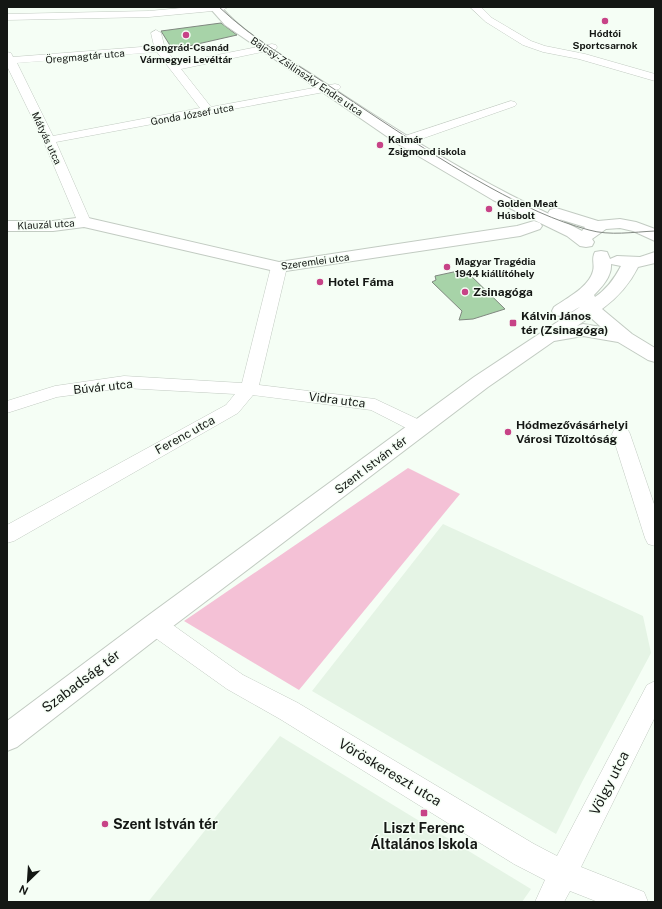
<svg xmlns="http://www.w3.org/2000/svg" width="662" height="909" viewBox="0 0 662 909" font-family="'Public Sans',sans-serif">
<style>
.built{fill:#e5f4e5}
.green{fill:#f4c1d6}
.building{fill:#a7d3a8;stroke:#808880}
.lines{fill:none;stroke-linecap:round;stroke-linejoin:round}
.street-casing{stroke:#c2cbc2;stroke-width:1}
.secondary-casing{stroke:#c2cbc2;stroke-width:2}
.street{fill:#fff;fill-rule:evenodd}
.secondary{fill:#fff;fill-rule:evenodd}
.tram{stroke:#858b85;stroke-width:1}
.poi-dot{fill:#c74387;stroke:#f5fef5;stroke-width:1.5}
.labels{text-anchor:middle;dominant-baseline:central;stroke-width:3;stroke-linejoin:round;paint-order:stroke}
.far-poi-label{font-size:10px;font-weight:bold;fill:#141714;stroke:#f5fef5;text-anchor:start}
.far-street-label{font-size:10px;fill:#141714;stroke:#f5fef5}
.poi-label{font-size:12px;font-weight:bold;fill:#141714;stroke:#f5fef5;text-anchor:start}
.street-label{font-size:12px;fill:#141714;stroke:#f5fef5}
.near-street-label{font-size:14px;fill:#141714;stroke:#f5fef5}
.near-poi-label{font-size:14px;font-weight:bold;fill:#141714;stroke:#f5fef5;text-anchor:start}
</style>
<rect width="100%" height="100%" fill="#f5fef5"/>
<g class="built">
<path d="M443,524L643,616L651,653L582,782L556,834L312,691Z"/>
<path d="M280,736L531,889L522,902H148Z"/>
</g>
<path class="green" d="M408,468L460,494L299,690L184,621Z"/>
<g class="building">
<path d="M221,23L237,35L180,48L179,46L171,47L161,31Z"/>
<path d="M458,271L467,272L505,309L473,319L459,320L462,311L432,282L436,280L435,276Z"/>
</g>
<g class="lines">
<g class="street-casing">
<g id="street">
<path d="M192,7H228L223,10L149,17L7,20V14L149,11Z"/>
<path d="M470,7H481L492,18L531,41L545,46L585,54L655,74V81L579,59L543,52L523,45L486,22Z"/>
<path d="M156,30L161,33L165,49L177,63L272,44L276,45L277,47L276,49L181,69L211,107L335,84L339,85L341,87L339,89L335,90L56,142L91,222L89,225L84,226L79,225L43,140L7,66V52L11,53L13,57L154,46L151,33ZM157,52L200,108L53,136L17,63Z"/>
<path d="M511,101L515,102L517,104L515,106L407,144H399L397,141L399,138Z"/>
<path d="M279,262L284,264L287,267L259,385L375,399L428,424L430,428L428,432L421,434L414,432L371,410L253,395L238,413L14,541L7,543V525L226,405L235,394L124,388L57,397L7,413V401L55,386L124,376L242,383L271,267L274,264Z"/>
<path d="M621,428L628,430L630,434L655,507V546L648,544L645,538L612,434L614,430Z"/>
<path d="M155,616L163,618L243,675L298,703L534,844L557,856L647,685L655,681V717L581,867L644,892L648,902H598L570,891L564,902H535L545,880L514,864L280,719L227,689L147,632L144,625L147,618Z"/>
</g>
</g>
<g class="secondary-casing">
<g id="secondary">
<path d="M209,7H221C247,37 286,57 319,79C393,128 468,176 549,214L548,213L550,210L556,208L598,221L620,219L636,222L655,229V241L633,231L620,228L606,229L592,239L594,242L592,246L586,247L580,246L567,236L493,200L398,144L225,25ZM559,219L585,227L582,231Z"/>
<path d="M84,217L279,262L517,226L534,221L540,223L542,226L540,229L520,236L279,272L84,227L53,231H7V221H53Z"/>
<path d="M601,251L607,252L610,259L617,256L640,257L655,252V263L638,267C629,285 618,297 602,309L632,334L655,348V362L648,360L618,342L583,336L554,341L488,387L164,633L17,747L7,751V721L146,617L474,377L580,307C571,311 566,318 554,315L552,311L554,307C567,298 589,287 593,271C595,264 591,259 595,252ZM611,264L621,266C614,279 607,289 595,297L594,295C602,287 612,276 611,264ZM590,317L601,327L583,324L577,326Z"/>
</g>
</g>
<use href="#street" class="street"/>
<use href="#secondary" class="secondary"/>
<path class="tram" d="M219,7C255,41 297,64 337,91C388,125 438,159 491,188C522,205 555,221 589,230C610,236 633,232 655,231"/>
</g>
<g class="poi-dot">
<circle cx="605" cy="21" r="4"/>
<circle cx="186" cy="35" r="4"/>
<circle cx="380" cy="145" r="4"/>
<circle cx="489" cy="209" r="4"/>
<circle cx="447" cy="267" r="4"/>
<circle cx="320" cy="282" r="4"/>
<circle cx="465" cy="292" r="4"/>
<rect x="509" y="319" width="8" height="8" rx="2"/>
<circle cx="508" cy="432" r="4"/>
<rect x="420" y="809" width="8" height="8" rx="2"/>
<circle cx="105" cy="824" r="4"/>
</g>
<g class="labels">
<g class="far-poi-label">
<text x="605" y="33" text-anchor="middle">Hódtói<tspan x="605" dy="12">Sportcsarnok</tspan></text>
<text x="186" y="47" text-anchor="middle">Csongrád-Csanád<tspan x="186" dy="12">Vármegyei Levéltár</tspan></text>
<text x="388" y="139">Kalmár<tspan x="388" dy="12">Zsigmond iskola</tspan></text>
<text x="497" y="203">Golden Meat<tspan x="497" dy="12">Húsbolt</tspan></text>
<text x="455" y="261">Magyar Tragédia<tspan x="455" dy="12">1944 kiállítóhely</tspan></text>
</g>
<g class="far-street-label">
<text transform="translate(85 56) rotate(-5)">Öregmagtár utca</text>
<text transform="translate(307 76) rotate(34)">Bajcsy-Zsilinszky Endre utca</text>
<text transform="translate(192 114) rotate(-10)">Gonda József utca</text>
<text transform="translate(47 138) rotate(65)">Mátyás utca</text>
<text transform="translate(46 224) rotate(-3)">Klauzál utca</text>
<text transform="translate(315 261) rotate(-8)">Szeremlei utca</text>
</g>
<g class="poi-label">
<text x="328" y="282">Hotel Fáma</text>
<text x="473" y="292">Zsinagóga</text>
<text x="521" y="316">Kálvin János<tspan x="521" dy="14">tér (Zsinagóga)</tspan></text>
<text x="516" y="425">Hódmezővásárhelyi<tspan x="516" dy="14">Városi Tűzoltóság</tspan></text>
</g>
<g class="street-label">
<text transform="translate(103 387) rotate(-6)">Búvár utca</text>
<text transform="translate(337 400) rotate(7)">Vidra utca</text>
<text transform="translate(185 435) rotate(-29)">Ferenc utca</text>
<text transform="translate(371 465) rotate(-37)">Szent István tér</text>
</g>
<g class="near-street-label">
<text transform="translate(81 681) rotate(-37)">Szabadság tér</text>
<text transform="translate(390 772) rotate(31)">Vöröskereszt utca</text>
<text transform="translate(609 783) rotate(-63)">Völgy utca</text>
</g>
<g class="near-poi-label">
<text x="113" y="824">Szent István tér</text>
<text x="424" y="828" text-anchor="middle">Liszt Ferenc<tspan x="424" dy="16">Általános Iskola</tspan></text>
</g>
</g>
<rect width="662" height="909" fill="none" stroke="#141714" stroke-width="16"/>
<g transform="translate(28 881) rotate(205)" stroke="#f5fef5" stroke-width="3" paint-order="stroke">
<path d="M0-3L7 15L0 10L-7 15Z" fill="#141714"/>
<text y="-6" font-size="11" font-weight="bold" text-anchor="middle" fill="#141714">N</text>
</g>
</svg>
